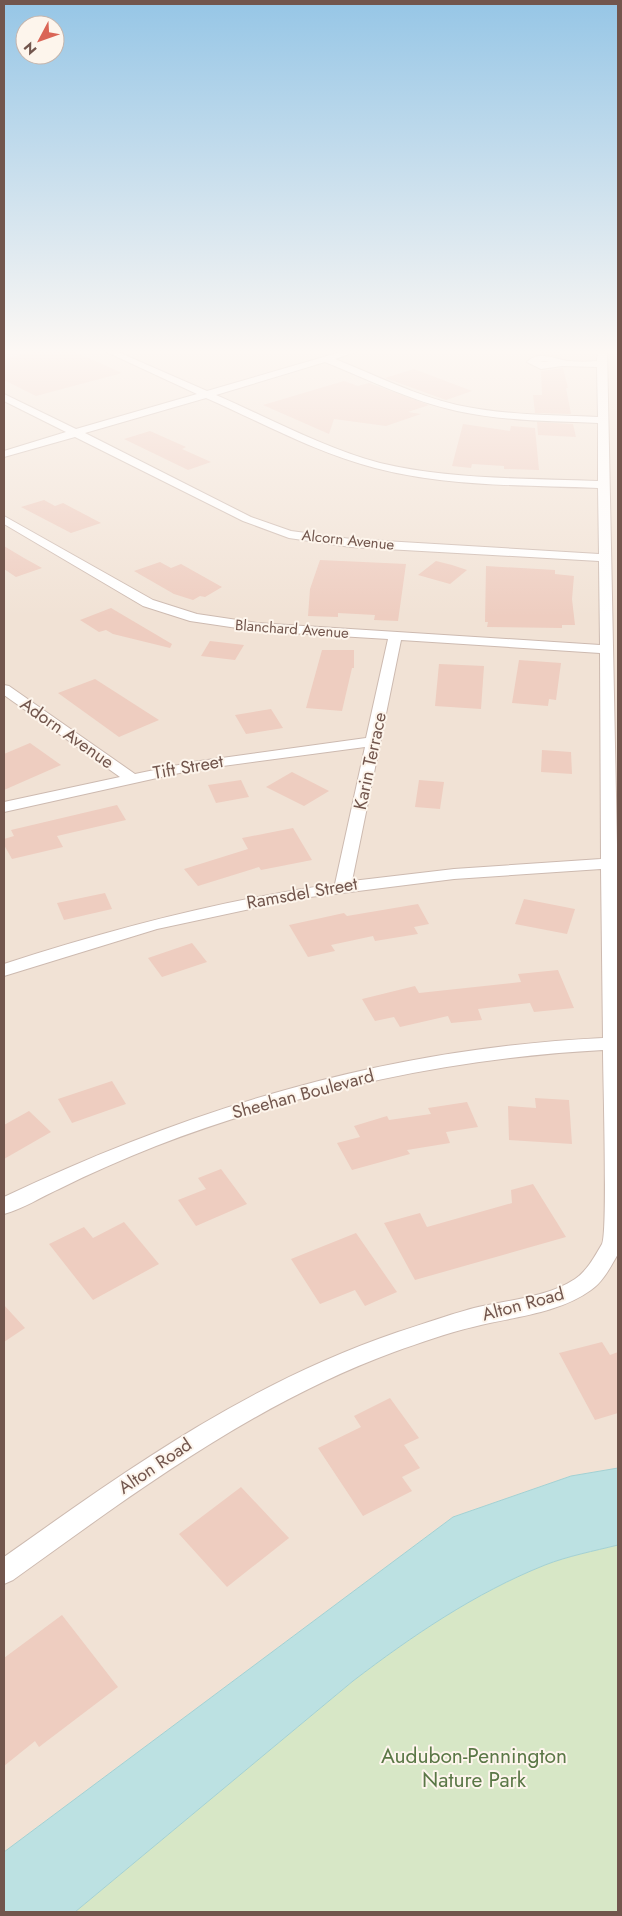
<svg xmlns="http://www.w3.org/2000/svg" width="622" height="1916" viewBox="0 0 622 1916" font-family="Jost,sans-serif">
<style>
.residential{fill:#f1e2d5}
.green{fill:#d7e7c6}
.water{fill:#bce1e2;stroke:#a3d1d3}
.building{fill:#eecdc0}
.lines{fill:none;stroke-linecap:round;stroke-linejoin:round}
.minor-casing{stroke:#cdbab0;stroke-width:2}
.minor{fill:#fff;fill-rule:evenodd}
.labels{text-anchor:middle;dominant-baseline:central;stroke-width:4;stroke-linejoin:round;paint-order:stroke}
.far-street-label{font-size:15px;fill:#72564d;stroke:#fdf5ec}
.street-label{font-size:18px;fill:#72564d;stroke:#fdf5ec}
.near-park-label{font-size:21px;fill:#5a7746;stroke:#fdf5ec}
</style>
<rect width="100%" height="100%" fill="#faf0e6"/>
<path class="residential" d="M4,349H618V1468L571,1476L453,1517L4,1852Z"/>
<path class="green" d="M618,1545V1912H75L353,1681C412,1636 475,1593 545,1565C568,1556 594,1551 618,1545Z"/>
<path class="water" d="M618,1468V1545C594,1551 568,1556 545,1565C475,1593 412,1636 353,1681L75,1912H4V1852L453,1517L571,1476Z"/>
<g class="building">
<path d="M44,349H69L122,373L36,396L4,380V359Z"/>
<path d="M541,349H558L561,358L541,354Z"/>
<path d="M563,368L568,388H566L571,414L535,413L533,395H542L541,371Z"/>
<path d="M414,369L472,391L446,400L385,378Z"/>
<path d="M344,381L358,386L369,383L429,405L408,412L421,414L386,426L334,419L329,434L263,405Z"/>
<path d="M537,422L573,424L576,437L538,435Z"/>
<path d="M463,424L510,431L511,426L535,428L539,470L504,469V466L472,464L471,468L452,466Z"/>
<path d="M150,431L186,447L182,449L211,462L188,470L124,439Z"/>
<path d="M44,500L55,506L63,503L101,523L71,533L21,507Z"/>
<path d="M4,546L24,558L42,568L16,577L4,569Z"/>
<path d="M320,560L406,564L398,621L374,620L375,615L338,613V617L308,616L310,589Z"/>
<path d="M436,561L452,565L467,570L450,584L418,575Z"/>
<path d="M160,562L171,568L181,564L222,587L205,597L200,596L193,600L174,594L134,571Z"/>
<path d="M486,566L555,570V574L574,576L572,599L575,625H562V628L487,627L488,622H485Z"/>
<path d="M111,608L172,644L170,648L113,634L106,630L99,632L80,620Z"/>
<path d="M210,641L244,645L235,660L201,656Z"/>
<path d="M322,650H354V668H352L342,711L306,708Z"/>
<path d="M519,660L561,663L556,700L549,699L548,706L512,703Z"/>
<path d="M439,664L484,666L481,709L435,706Z"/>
<path d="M95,679L159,720L119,737L58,693Z"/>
<path d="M271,709L283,728L246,734L235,715Z"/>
<path d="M30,743L61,765L4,790V754Z"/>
<path d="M542,750L571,752L572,774L541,772Z"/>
<path d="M292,772L329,791L304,806L266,787Z"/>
<path d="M241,780L249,797L216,803L208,785Z"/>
<path d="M419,780L444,782L440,809L415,807Z"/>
<path d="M117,805L126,820L57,836L63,847L12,859L4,845V839L14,836L11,830Z"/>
<path d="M293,828L312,860L261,870L259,867L198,886L184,869L248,849L242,838Z"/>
<path d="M105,893L112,909L64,920L57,903Z"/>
<path d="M524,899L575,909L567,934L515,924Z"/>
<path d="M418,904L429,924L414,927L418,934L375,941L373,936L331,945L335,951L308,957L289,925L344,913L347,916Z"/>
<path d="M192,943L207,962L162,977L148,958Z"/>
<path d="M558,970L574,1008L534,1012L530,1003L478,1009L482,1020L451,1023L448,1016L400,1027L394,1017L375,1021L362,999L415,986L419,993L521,982L518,974Z"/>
<path d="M112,1081L126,1104L72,1123L58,1099Z"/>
<path d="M535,1098L569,1100L572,1144L509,1140L508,1106L536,1108Z"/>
<path d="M467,1102L478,1127L446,1132L450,1143L407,1150L410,1154L352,1170L337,1143L360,1137L354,1126L387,1116L389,1120L431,1114L428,1108Z"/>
<path d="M29,1111L51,1132L4,1159V1125Z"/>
<path d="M221,1169L247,1204L196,1226L178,1200L206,1189L198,1178Z"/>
<path d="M533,1184L566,1237L415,1280L384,1223L420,1213L427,1227L512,1203L511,1190Z"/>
<path d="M124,1222L159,1264L93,1300L49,1244L84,1227L93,1238Z"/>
<path d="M356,1233L397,1292L365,1306L355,1290L320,1304L291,1259Z"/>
<path d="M4,1305L25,1328L4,1342Z"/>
<path d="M602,1342L610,1355L618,1352V1413L595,1420L559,1353Z"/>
<path d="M390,1398L419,1438L404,1445L420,1468L402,1477L412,1491L363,1516L318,1448L361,1427L354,1416Z"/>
<path d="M241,1487L289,1538L227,1587L179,1534Z"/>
<path d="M62,1615L118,1687L39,1747L35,1741L4,1766V1658Z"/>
</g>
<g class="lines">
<g class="minor-casing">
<path id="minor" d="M100,349H111L207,391L351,349H364L335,359C375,375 414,395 457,405C503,415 551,415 598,417L597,367L562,366L541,369L527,362C540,349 554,360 569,361C578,362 588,362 597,361L598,349H607L618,894V1254C611,1266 603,1282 591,1290C558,1314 511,1317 473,1327C446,1333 420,1343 394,1352C253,1404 134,1493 13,1580L4,1584V1557C131,1467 248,1383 398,1332C423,1324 448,1315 474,1308C507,1300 546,1298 575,1279C587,1271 595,1256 602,1244C608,1234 603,1075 603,1050C449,1058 300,1091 156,1146C123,1159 91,1173 59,1189C41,1197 23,1209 4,1214V1197C195,1106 390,1048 603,1038L601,869L454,879L302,898L157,929L4,976V964C112,929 222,900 335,884L365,747L193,770L4,812V802L120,777L4,695V685L9,686L135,774L193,762L366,738L388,639L257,631L190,621L143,606L4,524V516L153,600L197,614L257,623L600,645L599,561L351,547L289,538L243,521L75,437L4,457V451L66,432L4,401V394L76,429L197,394ZM544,361L550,362H539ZM325,362C369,380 411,401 457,411C503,421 551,421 598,423V481C526,478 451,480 380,463C326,449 267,417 216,395ZM206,398C261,422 316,453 375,468C447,487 524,485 598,488L599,554L351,539L291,531L251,517L85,433ZM401,640L600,653L601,859L454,869L352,881Z"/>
</g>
<use href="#minor" class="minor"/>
</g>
<linearGradient id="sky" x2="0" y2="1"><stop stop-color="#96c6e6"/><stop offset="0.57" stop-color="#fdf8f4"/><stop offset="1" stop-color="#fdf8f4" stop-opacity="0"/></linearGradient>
<rect width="622" height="617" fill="url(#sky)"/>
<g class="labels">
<g class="far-street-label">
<text transform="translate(348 540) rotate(6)">Alcorn Avenue</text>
<text transform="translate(292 629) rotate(4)">Blanchard Avenue</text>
</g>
<g class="street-label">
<text transform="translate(67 733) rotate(35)">Adorn Avenue</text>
<text transform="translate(370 761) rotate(-78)">Karin Terrace</text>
<text transform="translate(188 767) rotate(-10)">Tift Street</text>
<text transform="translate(302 893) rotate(-10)">Ramsdel Street</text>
<text transform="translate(303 1094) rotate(-15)">Sheehan Boulevard</text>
<text transform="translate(523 1304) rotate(-15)">Alton Road</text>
<text transform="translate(155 1466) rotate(-34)">Alton Road</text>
</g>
<g class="near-park-label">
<text x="474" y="1756">Audubon-Pennington<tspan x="474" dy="24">Nature Park</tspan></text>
</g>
</g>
<rect width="622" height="1916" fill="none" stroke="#72564d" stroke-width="10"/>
<g transform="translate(40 40) rotate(229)"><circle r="24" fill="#fdf5ec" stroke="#c5b5ac"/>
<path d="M0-4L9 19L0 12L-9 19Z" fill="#da6556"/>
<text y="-8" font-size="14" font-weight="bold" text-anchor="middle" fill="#72564d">N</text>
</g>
</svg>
